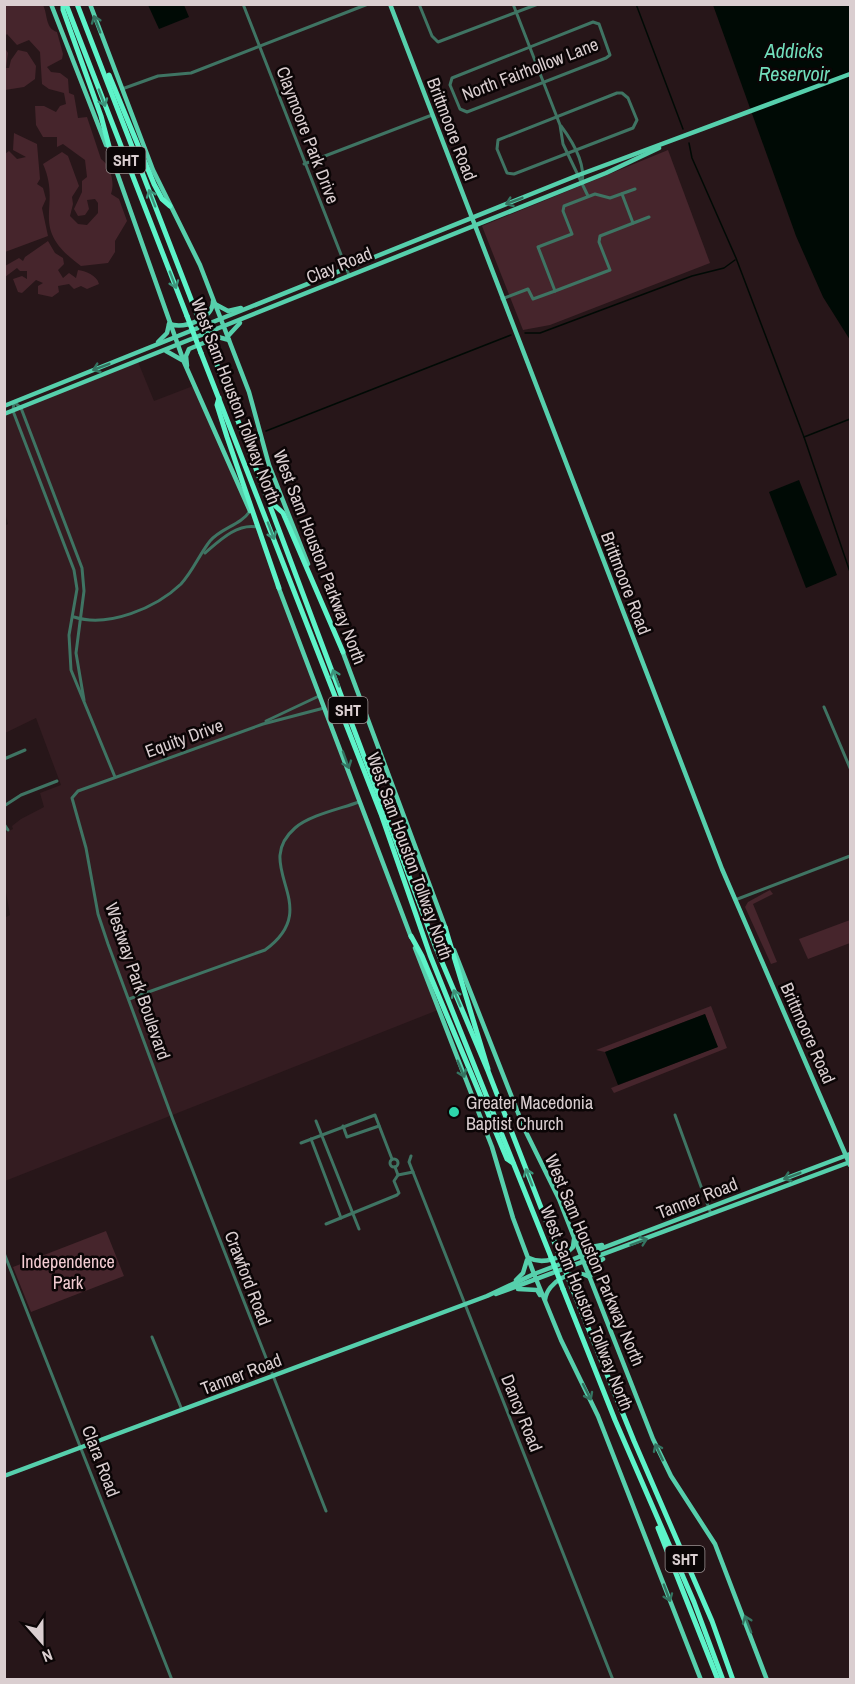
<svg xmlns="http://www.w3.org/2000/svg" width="855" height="1684" viewBox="0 0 855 1684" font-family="'Archivo Narrow',sans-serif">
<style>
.built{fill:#341c21}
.green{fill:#46252c}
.water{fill:#000a05}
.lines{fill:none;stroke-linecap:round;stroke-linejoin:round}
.stream{stroke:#000a05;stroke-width:1.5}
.minor{stroke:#3f7463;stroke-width:3}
.major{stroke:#56cfac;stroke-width:4.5}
.highway{stroke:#5df3c9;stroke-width:5}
.highway-bridge{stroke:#5df3c9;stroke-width:5}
.oneway{stroke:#347461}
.oneway2{stroke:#3c947b}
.poi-dot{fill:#2dd5ab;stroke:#0b0506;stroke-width:2}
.labels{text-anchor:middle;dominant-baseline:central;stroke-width:5;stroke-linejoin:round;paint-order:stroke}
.shield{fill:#0b0506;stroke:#9c9293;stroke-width:1.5}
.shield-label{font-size:16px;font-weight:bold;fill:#daced0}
.street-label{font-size:18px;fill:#daced0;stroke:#0b0506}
.poi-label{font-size:18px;fill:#daced0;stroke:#0b0506;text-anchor:start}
.park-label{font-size:18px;fill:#f3ccd2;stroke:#0b0506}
.water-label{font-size:20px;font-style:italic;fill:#72debc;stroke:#0b0506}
</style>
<rect width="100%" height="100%" fill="#271619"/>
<path class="built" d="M138,362L154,401L193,386L222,446L257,527L438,1010L5,1181L4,918L10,915L5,887V833L13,829L12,826L21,819L44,807L40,793L61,785L36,718L5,733L4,526L8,524L5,513V414Z"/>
<g class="green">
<path d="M5,4L43,5C48,15 45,28 57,32L63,54L62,59L47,67L51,72L60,73L68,79L69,93L74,95L78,118L87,117L101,159C111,166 115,183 111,194L119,199L127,221L115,241V252L108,263L81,266C26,226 63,209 43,164L62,152L68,156L79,186L72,197L73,204L70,216L78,224L87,225L98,213V203L95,199L87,200L89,209L85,215L78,216L74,209L82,192V181L87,177L85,160L63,144L57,147V137H43L36,125L35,106H44L56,112L60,106L66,104L64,93L49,89L42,84L40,52L29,40L17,45L7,34L5,36Z"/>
<path d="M5,48L8,53L6,68H9L11,60L18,50L27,52L36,66L35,79L24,87L5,90Z"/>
<path d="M14,133L37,144L40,179L37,184L43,188L46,199L42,208L48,236L5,252V154L9,151L17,159L26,157L13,150Z"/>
<path d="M668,150L710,263L550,325L523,330L482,226Z"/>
<path d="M48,241L55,253L63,258L64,264L58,270L63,278L69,273L76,278L78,270C85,271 97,275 99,284L87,289L81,286L74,289L69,284L58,286L59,292L52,297L38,294V286L43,283L36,280L22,293L18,292L13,279L22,276L27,279V271H20L17,268L5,277V266L19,258L23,261L25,257Z"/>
<path d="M770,890L773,894L753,904L777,962L771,964L745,907L748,902Z"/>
<path d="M850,920V943L808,959L799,939Z"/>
<path d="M711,1006L727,1048L614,1093L611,1088L717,1047L705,1014L605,1052L596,1050Z"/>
<path d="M106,1231L124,1276L31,1312L13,1267Z"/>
</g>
<g class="water">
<path d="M148,5H184L189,17L159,29Z"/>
<path d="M713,5H850V340L823,297L796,236Z"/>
<path d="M799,480L837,575L806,588L769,492Z"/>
<path d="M705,1014L718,1047L618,1085L605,1052Z"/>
</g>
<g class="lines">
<g class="stream">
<path d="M636,4L683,129"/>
<path d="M689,143L692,158L736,258L804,437L850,572"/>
<path d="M525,333H540L692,276L724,268L735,260"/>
<path d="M266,431L511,335"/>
<path d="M804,437L850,419"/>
</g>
<g class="minor">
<path d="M243,4L349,275"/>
<path d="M419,4L432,36L438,42L538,4"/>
<path d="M513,4L560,125L563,144L588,196"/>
<path d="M593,22L599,24L610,55L606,58L467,112L460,109L450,85L452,78Z"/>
<path d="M122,89L158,76L191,73L368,4"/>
<path d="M617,93H622L628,98L637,120L633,128L514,174L507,173L497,149L498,140Z"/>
<path d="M561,126C573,142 586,163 582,183"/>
<path d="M304,164L432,115"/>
<path d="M622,194L633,223"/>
<path d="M555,291L610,270L599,242L600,236L649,217"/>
<path d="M502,299L528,289L533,299L555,291L538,247L572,234L563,211L564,206L595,194L610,198L635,189"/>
<path d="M14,402L13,411L74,570L77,589L69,635L71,670L115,777"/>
<path d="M14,402L21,408L82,568L84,591L76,653L84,700"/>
<path d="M205,553C219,541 237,523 257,527"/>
<path d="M74,617C108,628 156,608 181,584C193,571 199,555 210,541C221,528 241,525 250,511"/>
<path d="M824,707L850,768"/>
<path d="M324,708L263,724L78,791L72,798L86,848L98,914L108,944L173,1120L326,1511"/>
<path d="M266,721L319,696"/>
<path d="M4,759L25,750"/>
<path d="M4,806L21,795L57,781"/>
<path d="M4,824L8,830"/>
<path d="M735,900L850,856"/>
<path d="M129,999L265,950C326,906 250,867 295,828C310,815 340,809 359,802"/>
<path d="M675,1115L711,1214"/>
<path d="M316,1121L359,1229"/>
<path d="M343,1126L347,1137L379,1126"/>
<path d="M311,1139L341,1218"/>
<path d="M301,1143L375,1115L392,1159"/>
<path d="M411,1156L409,1162L613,1680"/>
<circle cx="394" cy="1163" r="4"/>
<path d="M395,1167L398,1175L413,1172"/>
<path d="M326,1224L397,1195L399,1193L394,1181L398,1175"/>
<path d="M4,1253L172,1680"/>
<path d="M152,1337L182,1410"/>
</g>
<g class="major">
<path d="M51,4L106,145"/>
<path d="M90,4L153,170L200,265L249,392L269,465L308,564"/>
<path d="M390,4L722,869L850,1165"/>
<path d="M115,167L184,362L250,511"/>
<path d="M215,304L228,311L241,308"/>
<path d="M169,324C185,329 213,319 213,301"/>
<path d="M228,336L240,323"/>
<path d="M158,342L167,333L169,324"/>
<path d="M166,351L182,360"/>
<path d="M187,366L186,356L189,349L218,337L229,340"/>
<path d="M4,406L576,176L850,74"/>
<path d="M4,414L606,173L659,148"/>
<path d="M278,586L411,937"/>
<path d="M342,650L446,929"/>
<path d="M415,948L492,1147L513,1218L534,1274L561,1340L598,1416L701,1680"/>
<path d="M454,950L524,1128L559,1199L653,1439L671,1476L715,1544L767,1680"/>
<path d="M577,1241L586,1248L602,1245"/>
<path d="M529,1258C543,1265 563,1258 573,1247L574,1239"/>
<path d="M590,1277L593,1266L603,1259"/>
<path d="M516,1280L523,1273L527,1260"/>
<path d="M518,1289L537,1290L540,1295"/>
<path d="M496,1294L850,1162"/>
<path d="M545,1300C547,1282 573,1267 590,1277"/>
<path d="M4,1476L487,1296L534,1274L850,1154"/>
</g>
<g class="highway">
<path d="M63,4V10L101,116L115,169"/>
<path d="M66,4L187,316"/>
<path d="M77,4L196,312"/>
<path d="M109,75L154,184L162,199L170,206"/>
<path d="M211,349L436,948L488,1071L554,1241"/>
<path d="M201,353L381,814L430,955L551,1257"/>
<path d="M219,398L217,405L227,437L279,588"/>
<path d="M270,501L283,513L343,652"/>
<path d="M445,927L488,1069"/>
<path d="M411,936L422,956L507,1159L513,1163"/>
<path d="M572,1288L634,1441L712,1621L733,1680"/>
<path d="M563,1289L615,1420L694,1602L723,1680"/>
<path d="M658,1528L718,1680"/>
</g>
<g class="highway-bridge">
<path d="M196,312L211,349"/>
<path d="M187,316L201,353"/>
<path d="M554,1241L572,1288"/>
<path d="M551,1257L563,1289"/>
</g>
</g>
<defs><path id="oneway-shaft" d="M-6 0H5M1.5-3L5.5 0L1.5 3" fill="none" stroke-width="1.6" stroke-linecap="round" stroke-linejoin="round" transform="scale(1.5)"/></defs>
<g class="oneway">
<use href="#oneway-shaft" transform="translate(97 24) rotate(-111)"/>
<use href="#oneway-shaft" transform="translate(514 201) rotate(159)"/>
<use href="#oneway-shaft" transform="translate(101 367) rotate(159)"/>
<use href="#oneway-shaft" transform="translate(346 760) rotate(70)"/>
<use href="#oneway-shaft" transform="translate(461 1069) rotate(67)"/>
<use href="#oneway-shaft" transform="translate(792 1176) rotate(159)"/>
<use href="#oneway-shaft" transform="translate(639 1242) rotate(-20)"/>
<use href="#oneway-shaft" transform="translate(587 1392) rotate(63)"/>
<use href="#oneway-shaft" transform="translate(659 1452) rotate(-115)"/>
<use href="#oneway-shaft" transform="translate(667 1593) rotate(69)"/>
<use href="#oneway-shaft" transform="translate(748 1624) rotate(-111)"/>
</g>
<g class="oneway2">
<use href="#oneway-shaft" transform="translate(102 98) rotate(69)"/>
<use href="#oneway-shaft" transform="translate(152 198) rotate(-111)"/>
<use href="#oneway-shaft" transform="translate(173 280) rotate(69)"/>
<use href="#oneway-shaft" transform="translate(271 531) rotate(69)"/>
<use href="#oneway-shaft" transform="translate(336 678) rotate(-111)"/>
<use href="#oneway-shaft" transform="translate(457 998) rotate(-113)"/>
<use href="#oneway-shaft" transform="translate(529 1177) rotate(-111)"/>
</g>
<circle class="poi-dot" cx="454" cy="1112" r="6"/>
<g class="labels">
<g class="shield">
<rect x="106.5" y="147" width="39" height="26" rx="4.5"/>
<rect x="328.5" y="697" width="39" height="26" rx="4.5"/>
<rect x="665.5" y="1546" width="39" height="26" rx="4.5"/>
</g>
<g class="shield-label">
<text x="126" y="160">SHT</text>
<text x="348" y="710">SHT</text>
<text x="685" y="1559">SHT</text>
</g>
<g class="street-label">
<text transform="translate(530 69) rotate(-21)">North Fairhollow Lane</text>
<text transform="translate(452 129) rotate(69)">Brittmoore Road</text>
<text transform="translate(308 135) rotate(69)">Claymoore Park Drive</text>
<text transform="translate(339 265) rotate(-22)">Clay Road</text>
<text transform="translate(236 401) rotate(69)">West Sam Houston Tollway North</text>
<text transform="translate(320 557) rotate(69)">West Sam Houston Parkway North</text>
<text transform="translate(626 583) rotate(69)">Brittmoore Road</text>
<text transform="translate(184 738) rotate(-20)">Equity Drive</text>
<text transform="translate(410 856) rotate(70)">West Sam Houston Tollway North</text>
<text transform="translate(138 981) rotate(71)">Westway Park Boulevard</text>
<text transform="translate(808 1033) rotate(66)">Brittmoore Road</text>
<text transform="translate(697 1198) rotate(-21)">Tanner Road</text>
<text transform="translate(595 1260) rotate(67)">West Sam Houston Parkway North</text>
<text transform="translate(248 1278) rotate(69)">Crawford Road</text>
<text transform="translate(587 1308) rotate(68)">West Sam Houston Tollway North</text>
<text transform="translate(241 1374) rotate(-21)">Tanner Road</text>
<text transform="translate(522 1413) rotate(68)">Dancy Road</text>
<text transform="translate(101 1461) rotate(69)">Clara Road</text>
</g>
<g class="poi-label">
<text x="466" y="1102">Greater Macedonia<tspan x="466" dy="21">Baptist Church</tspan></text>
</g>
<g class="park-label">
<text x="68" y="1261">Independence<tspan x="68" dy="21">Park</tspan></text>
</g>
<g class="water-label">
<text x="794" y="50">Addicks<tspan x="794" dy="23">Reservoir</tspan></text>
</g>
</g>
<rect width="855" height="1684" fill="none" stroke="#daced0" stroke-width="12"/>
<g transform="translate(42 1642) rotate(159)" stroke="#0b0506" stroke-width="4.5" paint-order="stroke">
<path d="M0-4.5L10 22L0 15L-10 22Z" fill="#daced0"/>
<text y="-9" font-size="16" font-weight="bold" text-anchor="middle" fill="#daced0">N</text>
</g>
</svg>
